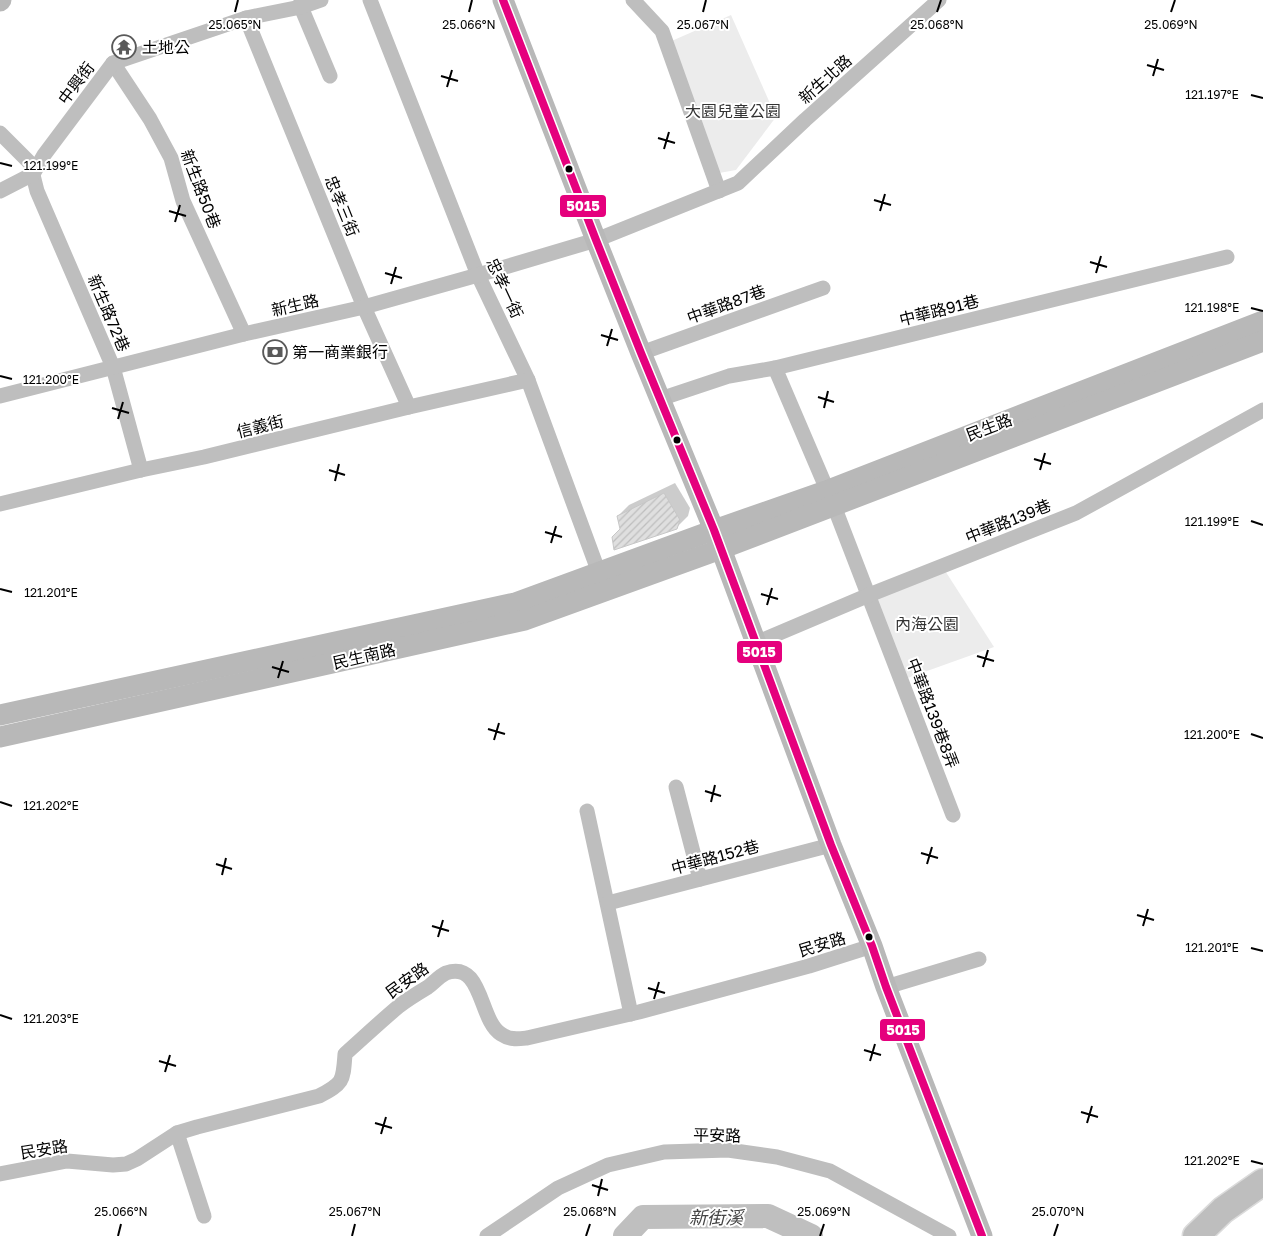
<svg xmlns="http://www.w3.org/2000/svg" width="1263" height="1236" viewBox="0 0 1263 1236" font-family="'Golos Text','Noto Sans TC',sans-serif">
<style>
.green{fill:#ececec}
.shadow{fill:#0003}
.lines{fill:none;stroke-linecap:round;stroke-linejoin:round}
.river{stroke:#bfbfbf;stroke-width:24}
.building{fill:url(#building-hatch);stroke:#c7c7c7}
.highway-casing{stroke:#dbdbdb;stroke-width:29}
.street{stroke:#bebebe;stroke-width:15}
.secondary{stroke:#b8b8b8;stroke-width:21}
.highway{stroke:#bebebe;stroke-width:26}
.bus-1-casing{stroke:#fff;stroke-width:11}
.bus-1{stroke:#e5007d;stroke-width:8}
.ticks{fill:none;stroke:#000;stroke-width:2}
.bus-dot{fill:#000;stroke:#fff;stroke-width:2}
.labels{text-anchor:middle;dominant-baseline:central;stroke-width:4;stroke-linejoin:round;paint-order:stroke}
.poi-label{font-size:16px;fill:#000;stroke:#fff;text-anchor:start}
.street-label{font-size:16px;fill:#000;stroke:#fff}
.park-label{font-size:16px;fill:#333;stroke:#fff}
.water-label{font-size:18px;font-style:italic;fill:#444;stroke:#fff}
.ticks-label{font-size:12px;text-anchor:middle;fill:#000;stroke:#fff;stroke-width:4;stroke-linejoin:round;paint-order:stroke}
.line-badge{stroke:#fff;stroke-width:2}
.badge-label{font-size:14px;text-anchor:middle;font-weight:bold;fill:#fff}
</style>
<defs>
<pattern id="building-hatch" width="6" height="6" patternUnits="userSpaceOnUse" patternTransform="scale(1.25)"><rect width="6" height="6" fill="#dfdfdf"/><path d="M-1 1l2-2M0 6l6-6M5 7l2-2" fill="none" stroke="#bebebe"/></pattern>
</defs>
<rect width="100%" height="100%" fill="#fff"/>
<g class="green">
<path d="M731,15L776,117L736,170L719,173L667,43Z"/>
<path d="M942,566L994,647L902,680L869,595Z"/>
</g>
<path class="shadow" d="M675,483L690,508L688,516L676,528L621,529L618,516L629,505Z"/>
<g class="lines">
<path class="river" d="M625,1236L643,1217L768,1216L811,1236"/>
</g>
<path class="building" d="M664,493L680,520L677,529L614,550L612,537L620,529L617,516Z"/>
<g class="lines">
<g class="highway-casing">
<path id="highway" d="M1196,1236L1223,1210L1263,1182"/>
</g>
<g class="street">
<path d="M301,0V7L330,76"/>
<path d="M370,0L478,275L528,380L602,581"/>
<path d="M633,0L662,31L719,191"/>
<path d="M246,18L364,307L409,407"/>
<path d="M113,63L150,119L171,158L183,201L244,334"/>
<path d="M0,133L30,163L37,191L113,367L141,470"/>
<path d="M0,191L33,174L44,155L113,63L246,18L301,7L321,0"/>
<path d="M641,353L823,288"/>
<path d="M775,368L834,506L953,815"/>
<path d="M0,396L244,334L364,307L478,275L596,240L738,183L805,120L939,0"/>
<path d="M660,399L729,376L775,368L1227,257"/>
<path d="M0,504L141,470L204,457L409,407L528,380"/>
<path d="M756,643L869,595L1076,513L1263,410"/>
<path d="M676,787L700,879"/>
<path d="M587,811L631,1014"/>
<path d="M608,903L831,845"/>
<path d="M886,987L979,959"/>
<path d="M177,1133L204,1216"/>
<path d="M0,1174L67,1161L113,1165L126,1164L137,1159L177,1133L197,1127L319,1096C344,1083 343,1081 345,1054C363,1038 381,1021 399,1006C408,999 418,993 428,987C433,983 441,975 446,973C483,960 479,1021 501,1034C510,1040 517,1039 527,1038L639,1012L809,966L872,946"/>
<path d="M487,1236L558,1188L608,1165L664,1152L728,1150L777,1157L830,1171L949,1236"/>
</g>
<g class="secondary">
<path d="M503,0L596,240L641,353L714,530L831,845L872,946L886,987L982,1236"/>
<path d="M0,1L1,0"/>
<path d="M0,715L515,603L714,530L826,491L1263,321"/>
<path d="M0,737L525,620L721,549L1263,341"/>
</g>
<use href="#highway" class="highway"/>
<g class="bus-1-casing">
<path id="bus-1" d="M503,0L596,240L641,353L714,530L831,845L872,946L886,987L982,1236"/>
</g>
<use href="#bus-1" class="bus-1"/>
</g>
<path class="ticks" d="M235,12L238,0M469,12L472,0M703,12L706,0M937,12L941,0M1171,12L1175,0M1147,65L1164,70M441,76L458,81M1153,76L1158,59M447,87L452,70M1251,95L1263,98M658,138L675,143M664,149L669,132M0,163L12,166M874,200L891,205M169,211L186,216M880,211L885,194M175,222L180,205M1090,262L1107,267M385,273L402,278M1096,273L1101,256M391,284L396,267M1251,308L1263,311M601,335L618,340M607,346L612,329M0,376L12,379M818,397L834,402M112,408L129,413M824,408L828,391M118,419L123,402M1034,459L1051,464M329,470L345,475M1040,470L1045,453M335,481L339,464M1251,521L1263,525M545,532L562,537M551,543L556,526M0,589L12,592M761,594L778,599M767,605L772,588M977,656L994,661M272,667L289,672M983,667L988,650M278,678L283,661M488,729L505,734M1251,734L1263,738M494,740L499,723M705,791L721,796M0,802L12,806M711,802L715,785M921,853L938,858M216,864L232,869M927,864L932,847M222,875L226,858M1137,915L1154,920M432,926L449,931M1143,926L1148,909M438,937L443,920M1251,948L1263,951M648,988L665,993M654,999L659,982M0,1015L12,1019M864,1050L881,1055M159,1061L176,1066M870,1061L875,1044M165,1072L170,1055M1081,1112L1098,1117M375,1123L392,1128M1087,1123L1092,1106M381,1134L386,1117M1251,1161L1263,1164M592,1185L608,1190M598,1196L602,1179M118,1236L121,1224M352,1236L355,1224M586,1236L590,1224M820,1236L824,1224M1054,1236L1058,1224"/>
<defs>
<g id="temple-ring" transform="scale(1.25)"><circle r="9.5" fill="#fff" stroke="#595959" stroke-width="1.5"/><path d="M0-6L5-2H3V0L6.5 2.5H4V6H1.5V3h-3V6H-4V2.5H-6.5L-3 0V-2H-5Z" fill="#595959"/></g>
<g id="bank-ring" transform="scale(1.25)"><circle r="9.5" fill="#fff" stroke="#595959" stroke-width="1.5"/><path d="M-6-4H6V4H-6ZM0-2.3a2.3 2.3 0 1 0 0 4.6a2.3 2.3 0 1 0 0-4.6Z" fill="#595959"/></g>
</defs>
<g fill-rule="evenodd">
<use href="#temple-ring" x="124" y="47"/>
<use href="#bank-ring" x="275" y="352"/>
</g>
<g class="bus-dot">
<circle cx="569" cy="169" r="4.5"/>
<circle cx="677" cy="440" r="4.5"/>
<circle cx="869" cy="937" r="4.5"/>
</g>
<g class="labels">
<g class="poi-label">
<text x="142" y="47">土地公</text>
<text x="292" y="352">第一商業銀行</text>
</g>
<g class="street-label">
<text transform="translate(825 79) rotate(-42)">新生北路</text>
<text transform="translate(76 83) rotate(-53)">中興街</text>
<text transform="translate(201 189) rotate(69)">新生路50巷</text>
<text transform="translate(342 206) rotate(68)">忠孝三街</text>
<text transform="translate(505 288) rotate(65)">忠孝一街</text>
<text transform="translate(726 304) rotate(-20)">中華路87巷</text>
<text transform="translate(295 305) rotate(-13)">新生路</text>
<text transform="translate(939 310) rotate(-14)">中華路91巷</text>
<text transform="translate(109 313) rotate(67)">新生路72巷</text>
<text transform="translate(260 426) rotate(-14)">信義街</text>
<text transform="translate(989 427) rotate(-21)">民生路</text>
<text transform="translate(1008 521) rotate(-22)">中華路139巷</text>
<text transform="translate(364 656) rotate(-13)">民生南路</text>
<text transform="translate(933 713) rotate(69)">中華路139巷8弄</text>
<text transform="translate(715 857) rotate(-15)">中華路152巷</text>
<text transform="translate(822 944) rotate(-17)">民安路</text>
<text transform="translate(407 980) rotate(-36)">民安路</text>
<text transform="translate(717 1135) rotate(1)">平安路</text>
<text transform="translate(44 1149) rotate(-9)">民安路</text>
</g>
<g class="park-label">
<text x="733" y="111">大園兒童公園</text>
<text x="927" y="624">內海公園</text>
</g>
<g class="water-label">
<text x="716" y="1217">新街溪</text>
</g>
</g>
<g class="ticks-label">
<text x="235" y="29">25.065°N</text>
<text x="469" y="29">25.066°N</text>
<text x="703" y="29">25.067°N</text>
<text x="937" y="29">25.068°N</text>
<text x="1171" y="29">25.069°N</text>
<text x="1212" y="99">121.197°E</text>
<text x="51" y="170">121.199°E</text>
<text x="1212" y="312">121.198°E</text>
<text x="51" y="384">121.200°E</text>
<text x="1212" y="526">121.199°E</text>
<text x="51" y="597">121.201°E</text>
<text x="1212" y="739">121.200°E</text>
<text x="51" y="810">121.202°E</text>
<text x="1212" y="952">121.201°E</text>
<text x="51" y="1023">121.203°E</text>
<text x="1212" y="1165">121.202°E</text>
<text x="121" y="1216">25.066°N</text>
<text x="355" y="1216">25.067°N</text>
<text x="590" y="1216">25.068°N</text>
<text x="824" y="1216">25.069°N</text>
<text x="1058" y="1216">25.070°N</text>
</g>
<g class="line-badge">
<rect x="559" y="194" width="48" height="24" rx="5" fill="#e5007d"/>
<rect x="736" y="640" width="47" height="24" rx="5" fill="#e5007d"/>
<rect x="879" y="1018" width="47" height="24" rx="5" fill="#e5007d"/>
</g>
<g class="badge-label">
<text x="583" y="211">5015</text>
<text x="759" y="657">5015</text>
<text x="903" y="1035">5015</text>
</g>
</svg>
